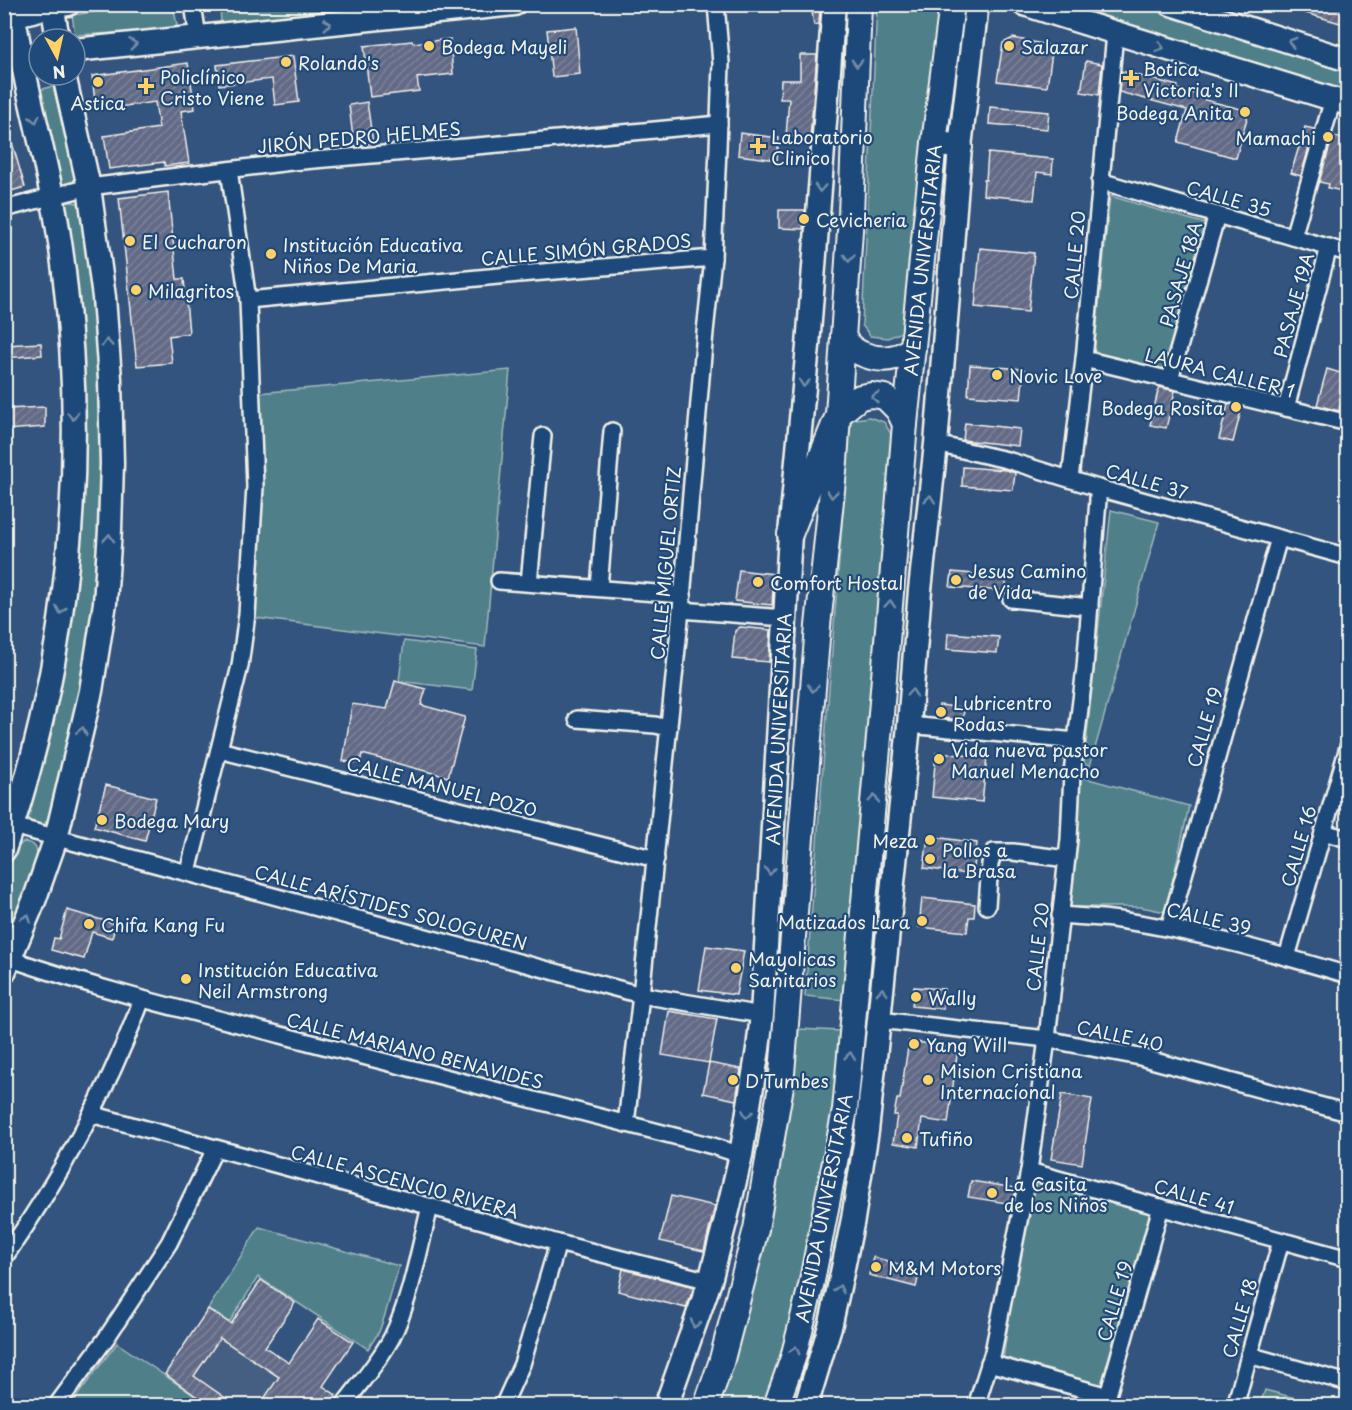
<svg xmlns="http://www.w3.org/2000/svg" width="1352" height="1410" viewBox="0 0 1352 1410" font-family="'Playpen Sans',sans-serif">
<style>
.built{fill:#455e83}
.green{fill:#50808a;stroke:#a2b8b9;stroke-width:1.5}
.building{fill:url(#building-hatch);stroke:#f4f1e8;stroke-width:1.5}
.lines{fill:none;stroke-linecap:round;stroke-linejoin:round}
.street-casing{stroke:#f4f1e8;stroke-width:20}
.secondary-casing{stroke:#f4f1e8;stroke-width:27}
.primary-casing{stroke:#f4f1e8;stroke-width:28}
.street{stroke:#1f4a7a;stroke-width:15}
.secondary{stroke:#1f4a7a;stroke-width:22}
.primary{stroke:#1f4a7a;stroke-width:24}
.oneway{stroke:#748da6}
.poi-dot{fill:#ffd166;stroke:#1f4a7a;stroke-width:2}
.labels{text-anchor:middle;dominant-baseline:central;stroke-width:4.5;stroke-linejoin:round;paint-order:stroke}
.poi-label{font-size:18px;fill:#f4f1e8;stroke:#1f4a7a;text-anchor:start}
.street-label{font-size:18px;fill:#f4f1e8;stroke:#1f4a7a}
</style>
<defs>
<pattern id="building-hatch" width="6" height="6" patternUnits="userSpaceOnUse" patternTransform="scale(1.5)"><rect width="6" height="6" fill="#636b87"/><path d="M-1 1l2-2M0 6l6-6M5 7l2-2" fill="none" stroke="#7a8198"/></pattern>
</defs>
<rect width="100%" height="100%" fill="#33547e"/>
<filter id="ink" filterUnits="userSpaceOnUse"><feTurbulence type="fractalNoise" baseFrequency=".0167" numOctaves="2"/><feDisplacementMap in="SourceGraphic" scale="12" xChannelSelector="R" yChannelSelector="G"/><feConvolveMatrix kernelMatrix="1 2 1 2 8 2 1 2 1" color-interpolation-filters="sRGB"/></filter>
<g filter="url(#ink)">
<path class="built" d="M208,1309L336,1395L329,1405H210L165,1374Z"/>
<g class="green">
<path d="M220,4L431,5L221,24Z"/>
<path d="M146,5H173L178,30L75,35L72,15Z"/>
<path d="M877,5H942L902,332L888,338L870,336L862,325Z"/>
<path d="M1055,5H1142L1347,70V96Z"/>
<path d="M53,86L76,177L72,184L63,187L57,185L36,91Z"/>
<path d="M1110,196L1206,224L1163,369L1094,353Z"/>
<path d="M65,201L78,203L83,208L98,340L103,435L99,558L90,641L77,715L50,816L43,826L33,825L28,818L30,803L66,644L60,211Z"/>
<path d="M510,370L485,647L256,618C260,543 264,468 258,393Z"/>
<path d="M869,417L884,422L894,439L845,1000L805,996L850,420Z"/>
<path d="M1111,510L1159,522L1090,766L1084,763Z"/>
<path d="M404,641L477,650L472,690L399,681Z"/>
<path d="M1077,776L1189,806L1166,912L1141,907H1069Z"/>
<path d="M23,842C37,843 38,849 36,862L5,946L4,882L17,848Z"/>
<path d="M798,1029L841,1031L829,1136L802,1289L768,1405L718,1406L744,1326L771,1211Z"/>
<path d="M1035,1183L1152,1210L1101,1385L1003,1359L1015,1275Z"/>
<path d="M259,1227L399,1266L385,1315L379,1332L368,1349L258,1277L229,1323L208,1309Z"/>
<path d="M117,1343L208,1405H70Z"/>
<path d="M1265,1390L1321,1405H1260Z"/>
</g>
<g class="building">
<path d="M820,4L819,24L814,25L811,5Z"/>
<path d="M1288,4H1347V25L1288,8Z"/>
<path d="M576,27L580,74L552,77L547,30Z"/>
<path d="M1013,38L1053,46L1047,87L997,81L1003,43Z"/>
<path d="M450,39L453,74L417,78L419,91L370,97L364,46L412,41L413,43Z"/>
<path d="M800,55H817L810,138L786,136L789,99H780L781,80H800Z"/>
<path d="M293,56L299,102L275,105L272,79L219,85L217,65Z"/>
<path d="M1086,61L1102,64L1099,95L1081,92Z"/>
<path d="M188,63L195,109L181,111L189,163L165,166L164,162L109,169L104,136L159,128L155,102L96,110L92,76Z"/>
<path d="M1121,71L1178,86L1177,89L1206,97L1205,100L1249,111L1236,158L1178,142L1187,110L1119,92Z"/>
<path d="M367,102L373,143L354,146L349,105Z"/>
<path d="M990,107L1049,112L1047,129L989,124Z"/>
<path d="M1305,127L1314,129L1301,176L1291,173Z"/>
<path d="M4,129H8L25,187L4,193Z"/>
<path d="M740,133L779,138L777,160L738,155Z"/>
<path d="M1333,136L1347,140V192L1328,188L1329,184L1319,182Z"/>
<path d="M988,153L1053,159L1052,174L1037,172L1034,200L983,195L984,180H986Z"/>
<path d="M168,192L177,279H184L189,333L169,336L172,363L137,366L119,198Z"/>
<path d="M779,210H805L803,229L779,228Z"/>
<path d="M980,248L1034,253L1028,312L975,307Z"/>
<path d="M41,343L42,355L4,358V345Z"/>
<path d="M970,365L1024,369L1021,399L968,395Z"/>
<path d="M1327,369L1347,375V380L1339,411L1317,405Z"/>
<path d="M1159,387L1175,391L1166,428L1150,425Z"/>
<path d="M1228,404L1242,407L1233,442L1219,439Z"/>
<path d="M45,407V427L6,430L5,409Z"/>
<path d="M965,423L1020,429L1018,446L963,440Z"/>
<path d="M963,467L1006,470L1015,473L1013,490L962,486Z"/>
<path d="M739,570L774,574L772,605L735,601Z"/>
<path d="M952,572L1007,577L1005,591L950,587Z"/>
<path d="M740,627L771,630L769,662L732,659L735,631Z"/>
<path d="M948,633L999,637L997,653L947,649Z"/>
<path d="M395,681L426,689L421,705L465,717L448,777L362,754L360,763L343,761L352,704L387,709Z"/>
<path d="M939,705L964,708L963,720L938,718Z"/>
<path d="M936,753L987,757L982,802L932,797Z"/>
<path d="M106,785L156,798L145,841L94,827Z"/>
<path d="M928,836L977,843L973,875L924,868Z"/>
<path d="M922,898L975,904L974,917H969L967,932L919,927Z"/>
<path d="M67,910L116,924L112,938L92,932L84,959L51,950L54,938L59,939Z"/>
<path d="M706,946L744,951L736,995L699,990Z"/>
<path d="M914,987L944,989L943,1009L912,1006Z"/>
<path d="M669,1011L717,1019L709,1063L662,1055Z"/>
<path d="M909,1041L958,1048L948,1123L922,1119L918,1147L893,1143L897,1115H894L897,1099H900Z"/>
<path d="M709,1063L741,1069L736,1100L703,1093Z"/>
<path d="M1062,1094L1092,1099L1082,1164L1051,1159Z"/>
<path d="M971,1181L1016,1188L1013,1204L968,1197Z"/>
<path d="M671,1196L715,1206L704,1251L660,1241Z"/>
<path d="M873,1257L920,1270L916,1287L869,1275Z"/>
<path d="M623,1269L694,1287L686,1308L618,1291Z"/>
<path d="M261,1280L295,1303L265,1347L289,1363L318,1319L353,1342L323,1386L336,1395L329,1406H259L279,1377L220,1338L194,1376L237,1406H210L165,1374L208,1309L231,1324Z"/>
</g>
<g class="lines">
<g class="street-casing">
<g id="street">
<path d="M193,4L198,37"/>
<path d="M1100,181L1348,253"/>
<path d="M4,209L89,187L291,162L569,138L719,124"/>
<path d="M1293,237L1333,99"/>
<path d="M248,300L519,274L713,258"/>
<path d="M1084,359L1348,423"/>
<path d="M1170,379L1217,215"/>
<path d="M1286,408L1329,247"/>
<path d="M936,444L1007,460L1098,488L1348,557"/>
<path d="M1070,479L1084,359L1115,34"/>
<path d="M499,581L683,595"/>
<path d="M529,583L543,436"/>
<path d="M599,588L612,431"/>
<path d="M1011,599L1090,607"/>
<path d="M681,610L785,618"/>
<path d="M577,719L655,725L669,728"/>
<path d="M909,725L1076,741"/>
<path d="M219,750L656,859"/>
<path d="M13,826L641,995L762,1015"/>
<path d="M1323,832L1348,839"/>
<path d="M188,872L240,666L247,614L255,487L248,300L229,170"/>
<path d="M987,906L990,864L994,852H1013L1067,859"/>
<path d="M1060,915C1080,917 1100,917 1119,920C1197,931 1273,953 1348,975"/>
<path d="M1169,928L1279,538"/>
<path d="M1287,957L1348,747"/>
<path d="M11,959C98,989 188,1011 277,1034C422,1072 568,1108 713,1146L741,1155"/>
<path d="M879,1020L1047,1039L1097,1049L1140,1057L1348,1113"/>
<path d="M91,1114L483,1221L558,1243L710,1281"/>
<path d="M626,1124L641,995L681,610L705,332L713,258L718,149L721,63L716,4"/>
<path d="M1029,1171L1348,1259"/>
<path d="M4,1258C60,1178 108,1091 142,999"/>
<path d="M1249,1355L1348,1383"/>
<path d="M989,1363L1108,1396"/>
<path d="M56,1406L107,1337L169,1243L215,1149"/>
<path d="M343,1406C360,1383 379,1362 392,1337C411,1299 419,1249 430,1207"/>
<path d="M503,1406L522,1364L558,1243"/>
<path d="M976,1406L993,1352L1029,1171L1047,1039L1069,839L1072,773L1085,668L1098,500V488"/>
<path d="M1105,1406L1161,1207"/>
<path d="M1235,1406L1281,1241"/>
</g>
</g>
<g class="secondary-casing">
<g id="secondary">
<path d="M52,4L58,39"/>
<path d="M1024,4C1132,39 1240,70 1348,104"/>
<path d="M1171,4L1348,60"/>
<path d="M4,18L52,6L68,4"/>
<path d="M75,50L514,4"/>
<path d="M4,850C68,666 88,465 64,272C61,247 57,221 52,196C45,160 36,125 28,89C22,61 17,33 11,4"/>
<path d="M4,972L34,901L56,838L63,809L91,691L105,603L110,530L112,463L110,379L104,297L89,187L64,75"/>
<path d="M666,1406L710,1281L726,1219L741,1155L758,1049L762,1015L790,534L808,346L834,4"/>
<path d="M806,1406L831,1323L842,1273L853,1219L867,1131L879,1020L909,725L920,590L936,444L960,147L977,4"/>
</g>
</g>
<g class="primary-casing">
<g id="primary">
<path d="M934,143L960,147"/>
<path d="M843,336C850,354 878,362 895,357C902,356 908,351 913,348"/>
<path d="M790,534L838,415L860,397L872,395L885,397L898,410L905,424"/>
<path d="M706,1406L721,1363L756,1229L781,1086L818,626L835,461L851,215L859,4"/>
<path d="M776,1406L793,1358L811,1286L845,1110L880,726L905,424L934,143L952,4"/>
</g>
</g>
<use href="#street" class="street"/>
<use href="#secondary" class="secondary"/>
<use href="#primary" class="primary"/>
</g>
<defs><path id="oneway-chevron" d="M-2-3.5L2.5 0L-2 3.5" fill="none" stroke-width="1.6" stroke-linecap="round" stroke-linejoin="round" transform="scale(1.5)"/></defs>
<g class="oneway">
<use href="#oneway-chevron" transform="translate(327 24) rotate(-6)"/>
<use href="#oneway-chevron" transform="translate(1292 42) rotate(-163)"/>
<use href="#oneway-chevron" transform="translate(133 44) rotate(-6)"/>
<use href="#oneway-chevron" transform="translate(1160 47) rotate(16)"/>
<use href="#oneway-chevron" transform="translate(857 63) rotate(92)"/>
<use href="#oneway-chevron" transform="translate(35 119) rotate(77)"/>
<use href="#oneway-chevron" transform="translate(820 188) rotate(94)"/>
<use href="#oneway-chevron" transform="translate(849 258) rotate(94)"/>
<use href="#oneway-chevron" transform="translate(107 343) rotate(-94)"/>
<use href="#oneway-chevron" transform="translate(804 383) rotate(95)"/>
<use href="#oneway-chevron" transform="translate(875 397) rotate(-175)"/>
<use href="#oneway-chevron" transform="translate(73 416) rotate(88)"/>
<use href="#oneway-chevron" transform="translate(832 494) rotate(96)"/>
<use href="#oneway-chevron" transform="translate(930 499) rotate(-84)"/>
<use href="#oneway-chevron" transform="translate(109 538) rotate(-86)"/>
<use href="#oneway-chevron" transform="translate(890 604) rotate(-86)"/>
<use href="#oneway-chevron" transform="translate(61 610) rotate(98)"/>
<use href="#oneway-chevron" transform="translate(813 688) rotate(95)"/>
<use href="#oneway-chevron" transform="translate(912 693) rotate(-85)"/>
<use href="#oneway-chevron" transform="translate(82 731) rotate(-77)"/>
<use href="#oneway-chevron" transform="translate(874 799) rotate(-85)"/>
<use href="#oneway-chevron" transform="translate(770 871) rotate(93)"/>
<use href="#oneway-chevron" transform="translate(27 918) rotate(-68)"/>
<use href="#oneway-chevron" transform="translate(882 992) rotate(-84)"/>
<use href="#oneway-chevron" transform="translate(850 1056) rotate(-84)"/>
<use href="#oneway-chevron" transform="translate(747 1114) rotate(99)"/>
<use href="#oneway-chevron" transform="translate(839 1289) rotate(-77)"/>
<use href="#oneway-chevron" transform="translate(695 1324) rotate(109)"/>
<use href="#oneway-chevron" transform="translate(795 1350) rotate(-75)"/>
</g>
</g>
<g class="poi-dot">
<circle cx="429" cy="46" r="6"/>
<circle cx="1009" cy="46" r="6"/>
<circle cx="286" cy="62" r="6"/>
<path d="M1128 69h6v6h6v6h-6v6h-6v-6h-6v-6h6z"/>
<circle cx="98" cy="82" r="6"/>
<path d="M143 77h6v6h6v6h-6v6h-6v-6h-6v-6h6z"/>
<circle cx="1245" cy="112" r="6"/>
<circle cx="1328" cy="137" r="6"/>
<path d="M755 137h6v6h6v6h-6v6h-6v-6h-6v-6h6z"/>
<circle cx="804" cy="219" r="6"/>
<circle cx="130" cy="241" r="6"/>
<circle cx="271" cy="254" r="6"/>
<circle cx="136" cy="290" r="6"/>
<circle cx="997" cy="375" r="6"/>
<circle cx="1236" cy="407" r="6"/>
<circle cx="956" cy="580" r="6"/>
<circle cx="758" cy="582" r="6"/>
<circle cx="941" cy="712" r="6"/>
<circle cx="939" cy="759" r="6"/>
<circle cx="102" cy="820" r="6"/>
<circle cx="930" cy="840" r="6"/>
<circle cx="930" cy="859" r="6"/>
<circle cx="922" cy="921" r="6"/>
<circle cx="89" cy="924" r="6"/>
<circle cx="736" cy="968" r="6"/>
<circle cx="186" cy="979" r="6"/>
<circle cx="916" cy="997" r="6"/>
<circle cx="914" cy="1044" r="6"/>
<circle cx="733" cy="1080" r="6"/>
<circle cx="928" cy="1080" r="6"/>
<circle cx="907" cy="1138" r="6"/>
<circle cx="992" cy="1193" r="6"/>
<circle cx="876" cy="1267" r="6"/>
</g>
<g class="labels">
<g class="poi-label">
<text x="441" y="46">Bodega Mayeli</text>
<text x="1021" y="46">Salazar</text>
<text x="298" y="62">Rolando's</text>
<text x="1143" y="68">Botica<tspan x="1143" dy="21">Victoria's II</tspan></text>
<text x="160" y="76">Policlínico<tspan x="160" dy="21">Cristo Viene</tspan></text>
<text x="98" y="102" text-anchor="middle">Astica</text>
<text x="1233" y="112" text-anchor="end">Bodega Anita</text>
<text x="771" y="136">Laboratorio<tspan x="771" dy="21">Clinico</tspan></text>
<text x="1316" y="137" text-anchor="end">Mamachi</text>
<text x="816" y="219">Cevicheria</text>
<text x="142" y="241">El Cucharon</text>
<text x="283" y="244">Institución Educativa<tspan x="283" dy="21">Niños De Maria</tspan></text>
<text x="148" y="290">Milagritos</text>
<text x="1009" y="375">Novic Love</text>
<text x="1224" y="407" text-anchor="end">Bodega Rosita</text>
<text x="968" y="570">Jesus Camino<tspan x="968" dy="21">de Vida</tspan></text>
<text x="770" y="582">Comfort Hostal</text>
<text x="953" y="702">Lubricentro<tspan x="953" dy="21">Rodas</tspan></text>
<text x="951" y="749">Vida nueva pastor<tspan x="951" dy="21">Manuel Menacho</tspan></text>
<text x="114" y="820">Bodega Mary</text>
<text x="918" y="840" text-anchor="end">Meza</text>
<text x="942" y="849">Pollos a<tspan x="942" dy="21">la Brasa</tspan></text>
<text x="910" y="921" text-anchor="end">Matizados Lara</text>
<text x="101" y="924">Chifa Kang Fu</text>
<text x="748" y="958">Mayolicas<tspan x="748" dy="21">Sanitarios</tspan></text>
<text x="198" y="969">Institución Educativa<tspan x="198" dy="21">Neil Armstrong</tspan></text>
<text x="928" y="997">Wally</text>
<text x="926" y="1044">Yang Will</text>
<text x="940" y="1070">Mision Cristiana<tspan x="940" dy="21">Internacíonal</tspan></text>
<text x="745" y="1080">D'Tumbes</text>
<text x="919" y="1138">Tufiño</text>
<text x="1004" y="1183">La Casita<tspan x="1004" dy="21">de los Niños</tspan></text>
<text x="888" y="1267">M&amp;M Motors</text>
</g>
<g class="street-label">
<text transform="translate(359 137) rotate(-5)">JIRÓN PEDRO HELMES</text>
<text transform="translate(1229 198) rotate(16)">CALLE 35</text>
<text transform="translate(586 249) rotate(-5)">CALLE SIMÓN GRADOS</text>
<text transform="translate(1074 255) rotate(-85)">CALLE 20</text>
<text transform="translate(922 260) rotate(-84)">AVENIDA UNIVERSITARIA</text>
<text transform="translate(1180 274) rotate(-74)">PASAJE 18A</text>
<text transform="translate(1293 305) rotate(-75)">PASAJE 19A</text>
<text transform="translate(1220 372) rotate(14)">LAURA CALLER 1</text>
<text transform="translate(1147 481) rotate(16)">CALLE 37</text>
<text transform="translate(665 563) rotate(-85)">CALLE MIGUEL ORTIZ</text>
<text transform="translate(1204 727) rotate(-74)">CALLE 19</text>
<text transform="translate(778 729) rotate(-87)">AVENIDA UNIVERSITARIA</text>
<text transform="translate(442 786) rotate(14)">CALLE MANUEL POZO</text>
<text transform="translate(1298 846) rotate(-74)">CALLE 16</text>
<text transform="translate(391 907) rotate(15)">CALLE ARÍSTIDES SOLOGUREN</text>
<text transform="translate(1209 918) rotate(13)">CALLE 39</text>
<text transform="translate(1037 947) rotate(-84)">CALLE 20</text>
<text transform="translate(1120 1035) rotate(12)">CALLE 40</text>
<text transform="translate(415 1050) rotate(14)">CALLE MARIANO BENAVIDES</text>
<text transform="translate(405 1181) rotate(15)">CALLE ASCENCIO RIVERA</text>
<text transform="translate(1194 1196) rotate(16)">CALLE 41</text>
<text transform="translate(823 1208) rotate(-79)">AVENIDA UNIVERSITARIA</text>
<text transform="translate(1114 1301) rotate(-74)">CALLE 19</text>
<text transform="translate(1239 1318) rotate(-74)">CALLE 18</text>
</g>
</g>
<rect width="1352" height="1410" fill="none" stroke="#1f4a7a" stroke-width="24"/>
<rect x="12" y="12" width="1328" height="1386" fill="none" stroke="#f4f1e8" stroke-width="2" filter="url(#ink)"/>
<g transform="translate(57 57) rotate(172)"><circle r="28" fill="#1f4a7a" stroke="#748da6" stroke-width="1.5"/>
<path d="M0-4.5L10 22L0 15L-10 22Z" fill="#ffd166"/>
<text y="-9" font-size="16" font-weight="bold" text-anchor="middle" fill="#f4f1e8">N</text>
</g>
</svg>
